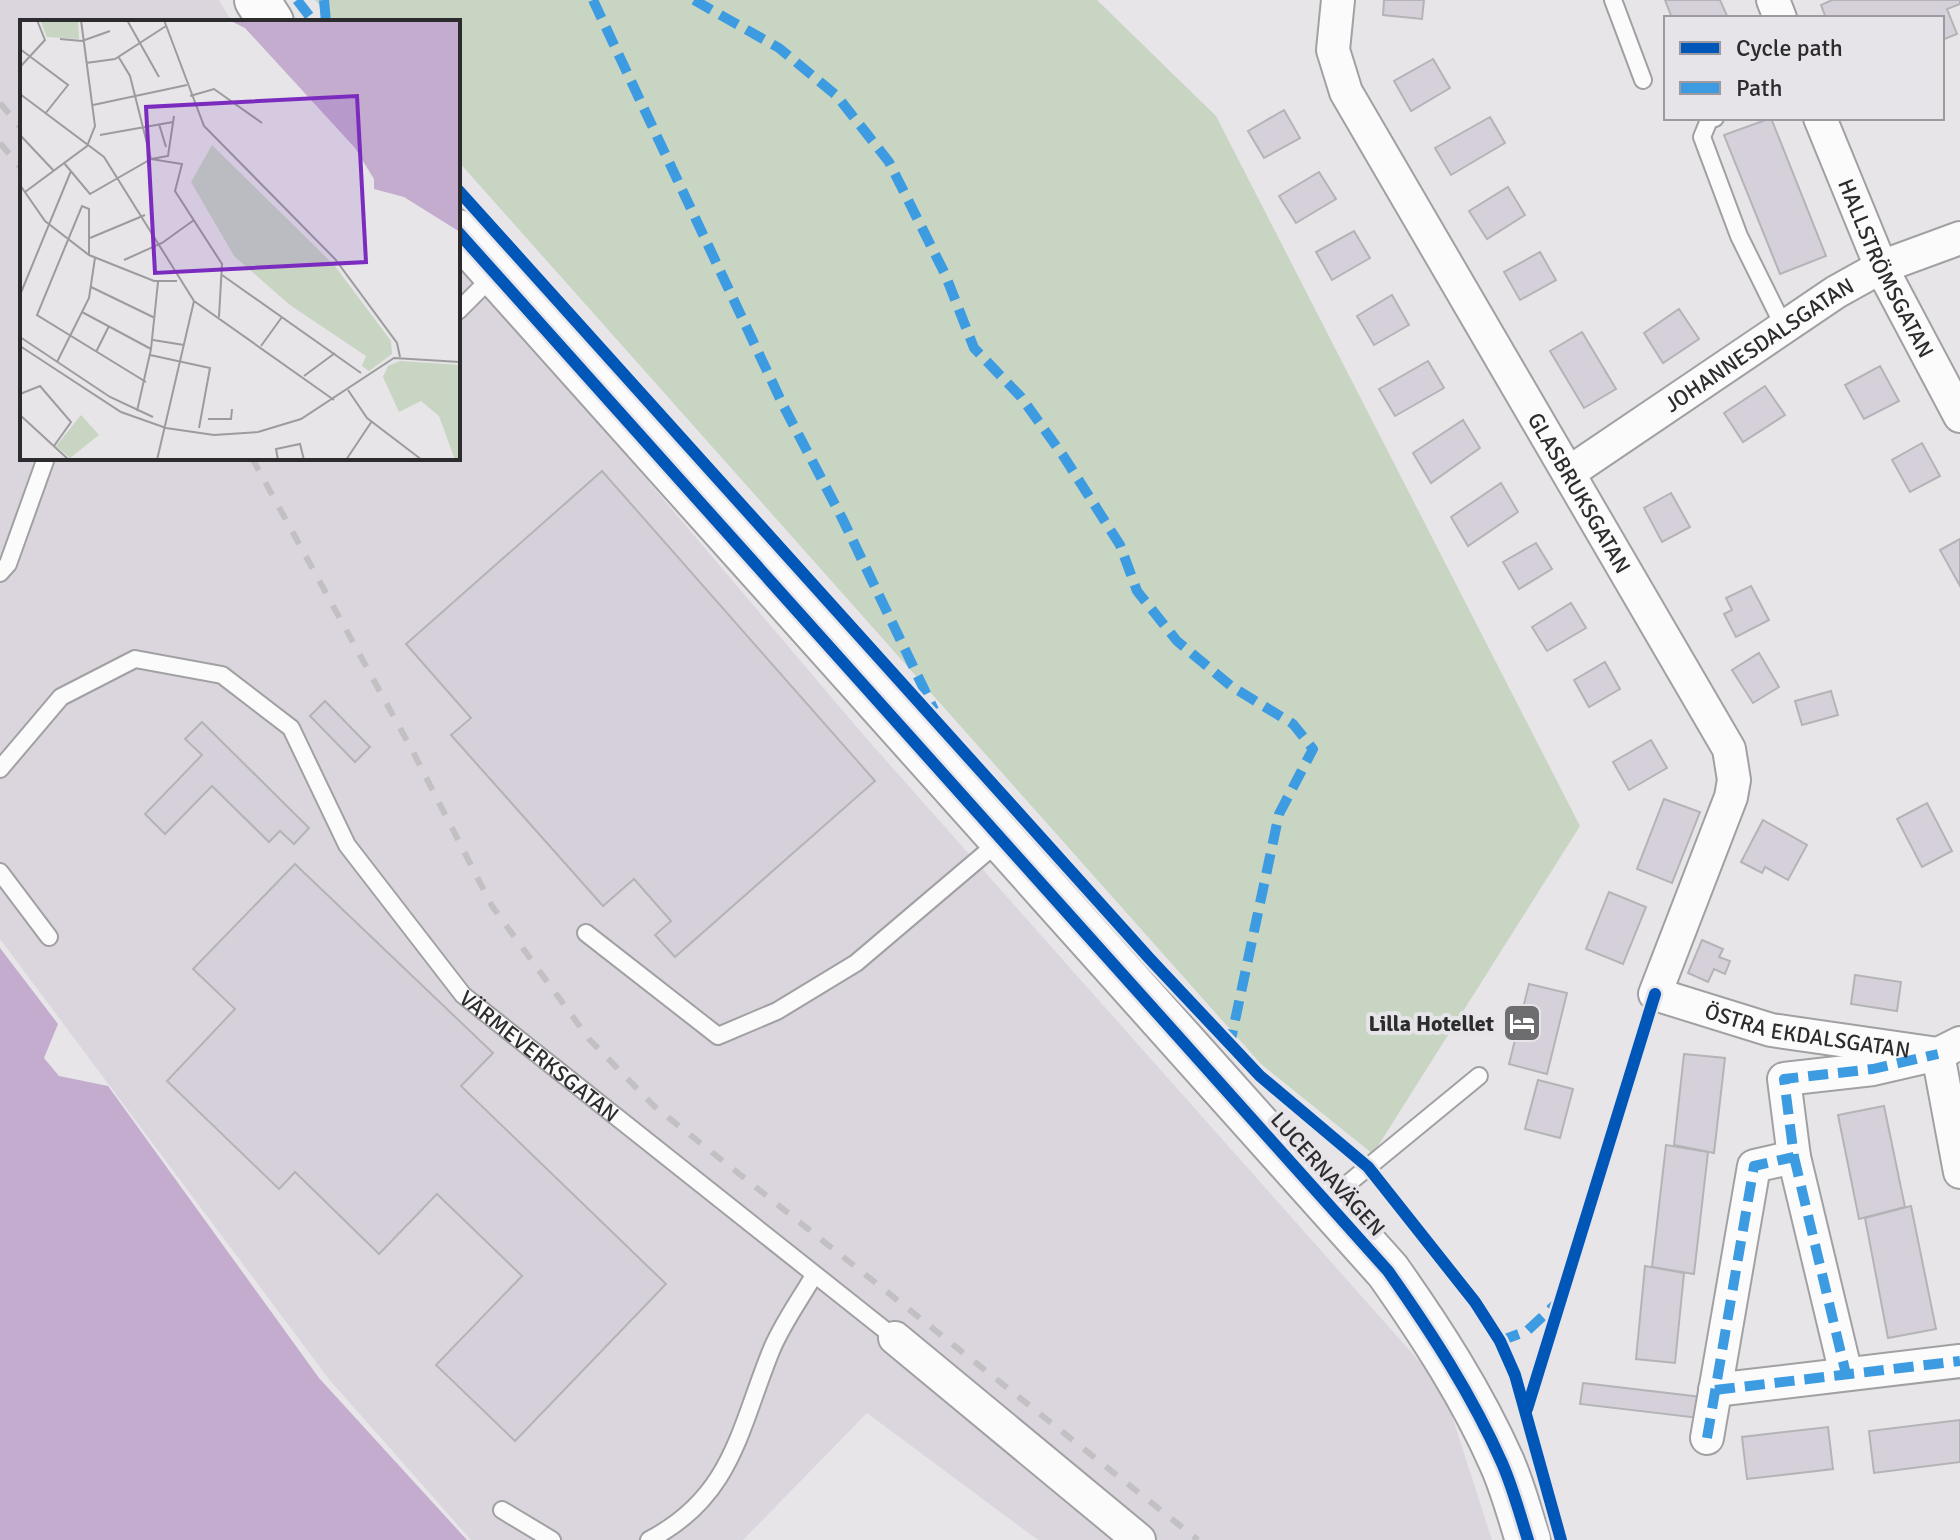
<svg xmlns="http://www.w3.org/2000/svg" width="1960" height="1540" viewBox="0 0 1960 1540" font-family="Signika,sans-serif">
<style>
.built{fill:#dbd6de}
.green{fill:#c7d5c2}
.water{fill:#c3acce}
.building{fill:#d6d0da;stroke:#b4b3b5;stroke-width:2}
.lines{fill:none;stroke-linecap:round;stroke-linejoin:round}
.lane-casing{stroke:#a1a0a2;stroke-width:20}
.street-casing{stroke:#a1a0a2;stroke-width:36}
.secondary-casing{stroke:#a1a0a2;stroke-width:48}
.lane{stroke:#fbfbfc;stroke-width:16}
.street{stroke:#fbfbfc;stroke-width:32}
.secondary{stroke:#fbfbfc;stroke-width:44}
.rail{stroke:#c2c0c2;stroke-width:6;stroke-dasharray:14 14;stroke-linecap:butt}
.quiet{stroke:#3d9ce1;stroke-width:10;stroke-dasharray:20 10;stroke-linecap:butt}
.cycleway-casing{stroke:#e7e4e9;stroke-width:17}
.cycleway{stroke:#0057b8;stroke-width:12}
.labels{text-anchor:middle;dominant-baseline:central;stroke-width:8;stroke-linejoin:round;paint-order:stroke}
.street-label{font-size:22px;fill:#2c2b2d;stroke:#e7e4e9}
.poi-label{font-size:22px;font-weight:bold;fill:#2c2b2d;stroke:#e7e4e9;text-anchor:end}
.inset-road{fill:none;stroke:#9c9b9d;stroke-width:2}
.view{fill:#7b2cbf;fill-opacity:0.15;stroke:#7b2cbf;stroke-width:4}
.inset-edge{fill:none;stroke:#2c2b2d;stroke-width:4}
</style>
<rect width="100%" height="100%" fill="#e7e5e8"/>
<path class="built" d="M0,0H219L232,22H22V458H458V267L564,382L866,738L1443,1388L1492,1540H1038L867,1413L743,1540H471L328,1378L0,939Z"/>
<path class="green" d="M315,0H1097L1216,116L1580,826L1373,1154L1261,1064L458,161V22H335Z"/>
<path class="water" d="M0,948L58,1024L44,1058L59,1076L108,1086L319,1378L467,1540H0Z"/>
<g class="building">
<path d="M1384,0H1424L1422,19L1383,15Z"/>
<path d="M1665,0H1720L1728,18H1672Z"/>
<path d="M1832,0H1960V4L1947,9L1957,34L1942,40V18H1826L1821,5Z"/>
<path d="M1433,59L1450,88L1411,111L1394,81Z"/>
<path d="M1284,110L1300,138L1264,158L1248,131Z"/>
<path d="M1490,117L1505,143L1451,175L1435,148Z"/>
<path d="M1771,118L1826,256L1780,274L1724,135Z"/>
<path d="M1319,172L1336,199L1296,223L1279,196Z"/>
<path d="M1508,187L1525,215L1487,239L1469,211Z"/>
<path d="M1354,231L1370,258L1332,280L1316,252Z"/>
<path d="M1540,252L1556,280L1520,300L1504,272Z"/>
<path d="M1392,295L1409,325L1374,345L1357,316Z"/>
<path d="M1679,309L1699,339L1663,363L1644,333Z"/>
<path d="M1582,332L1616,389L1584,408L1550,351Z"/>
<path d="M1428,361L1444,388L1395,416L1379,389Z"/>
<path d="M1880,366L1899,401L1864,419L1845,385Z"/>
<path d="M1765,386L1785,415L1743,442L1724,413Z"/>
<path d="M1463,420L1480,448L1431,483L1413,453Z"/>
<path d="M1922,443L1940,476L1910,492L1892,460Z"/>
<path d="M602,471L875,781L675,957L655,935L671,921L634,879L603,906L451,735L471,718L406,644Z"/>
<path d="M1501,483L1518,512L1468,546L1451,517Z"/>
<path d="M1671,493L1690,527L1662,542L1644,508Z"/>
<path d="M1960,539V586L1940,550Z"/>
<path d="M1536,543L1552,569L1519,589L1503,562Z"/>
<path d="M1751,586L1769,620L1736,637L1724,614L1732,610L1726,598Z"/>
<path d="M1571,603L1586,628L1547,651L1532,627Z"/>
<path d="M1759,653L1779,687L1753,703L1732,670Z"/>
<path d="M1605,662L1620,689L1589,707L1574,680Z"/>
<path d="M1831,691L1838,715L1802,725L1795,701Z"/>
<path d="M325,701L370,747L355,762L310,716Z"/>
<path d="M202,722L309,828L294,844L280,831L269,842L212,786L165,834L145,814L202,755L185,739Z"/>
<path d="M1651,740L1667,768L1629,790L1613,762Z"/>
<path d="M1664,799L1700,812L1672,883L1637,869Z"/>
<path d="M1927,803L1952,851L1922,867L1897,819Z"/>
<path d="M1763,820L1807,845L1788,880L1765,867L1762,873L1741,862Z"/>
<path d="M295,864L493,1053L461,1086L666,1284L515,1441L436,1365L522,1276L437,1194L379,1254L295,1172L279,1189L167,1081L235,1009L193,969Z"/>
<path d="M1609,892L1646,907L1623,964L1586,949Z"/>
<path d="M1702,940L1723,949L1719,957L1730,961L1725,974L1714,969L1708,982L1688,973Z"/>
<path d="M1855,975L1901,982L1897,1011L1851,1004Z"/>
<path d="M1529,984L1567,993L1547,1074L1509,1064Z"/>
<path d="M1684,1054L1725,1058L1714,1153L1674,1145Z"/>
<path d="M1538,1080L1573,1089L1560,1138L1525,1129Z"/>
<path d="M1884,1106L1905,1207L1859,1219L1838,1115Z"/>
<path d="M1666,1145L1708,1152L1694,1274L1652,1267Z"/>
<path d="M1911,1206L1936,1329L1888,1338L1865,1218Z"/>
<path d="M1645,1266L1684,1273L1675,1363L1636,1359Z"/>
<path d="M1583,1383L1701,1397L1699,1418L1580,1404Z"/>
<path d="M1960,1420V1462L1874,1473L1869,1431Z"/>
<path d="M1828,1427L1833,1469L1747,1479L1742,1437Z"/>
</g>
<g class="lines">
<g class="lane-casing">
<g id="lane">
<path d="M1613,0L1643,80"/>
<path d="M1715,118L1709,120L1702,137L1739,236L1784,327"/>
<path d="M458,311L494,275"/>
<path d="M0,573L8,564L46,458"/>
<path id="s1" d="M0,769L61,697L135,659L222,675L291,728L347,845L463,995L895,1338"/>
<path d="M0,872L49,937"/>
<path d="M586,933L718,1036L777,1011L856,963L1001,840"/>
<path d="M1328,1200L1479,1076"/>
<path d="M502,1510L552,1540"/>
<path d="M649,1540C732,1497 739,1430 771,1351C781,1326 799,1301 813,1277"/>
</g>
</g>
<g class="street-casing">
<g id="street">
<path id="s2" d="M1338,0L1333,50L1346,92L1729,749L1734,780L1731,797L1655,994L1771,1030L1938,1054L1960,1043"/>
<path d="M1773,0L1780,18"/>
<path id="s3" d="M1820,118L1881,267L1960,416"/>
<path id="s4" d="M1570,472L1836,292L1881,267L1960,238"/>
<path d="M1794,1157L1846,1374"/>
<path d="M895,1338L1139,1540"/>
<path d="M1715,1390L1960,1361"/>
<path d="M1707,1438L1754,1166L1794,1157L1784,1079L1873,1069L1938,1054L1960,1172"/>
</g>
</g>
<g class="secondary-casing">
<g id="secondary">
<path d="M257,0L271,22"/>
<path d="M458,232L1388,1271C1431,1332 1472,1395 1502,1463C1513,1488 1520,1515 1528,1540"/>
</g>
</g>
<use href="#lane" class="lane"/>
<use href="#street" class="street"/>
<use href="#secondary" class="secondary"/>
<g class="rail">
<path d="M0,103L22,129"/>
<path d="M0,143L22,169"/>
<path d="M252,458L412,750L492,906L589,1039L654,1106L1198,1540"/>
</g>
<g class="quiet">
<path d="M297,0L314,22"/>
<path d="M324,0L326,22"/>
<path d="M593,0L783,405L842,518L934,710"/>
<path d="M694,0L779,48L837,96L889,162L945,274L974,348L1021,397L1064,457L1120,545L1137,591L1177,641L1231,686L1293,724L1313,749L1279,814L1230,1044"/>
<path d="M1794,1157L1846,1374"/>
<path d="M1500,1341L1527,1331L1556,1304"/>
<path d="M1715,1390L1960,1361"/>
<path d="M1707,1438L1754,1166L1794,1157L1784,1079L1873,1069L1938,1054"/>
</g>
<g class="cycleway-casing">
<g id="cycleway">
<path d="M458,190L1150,959L1260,1076L1368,1167L1475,1302L1500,1341L1515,1375L1561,1540"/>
<path d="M458,232L1388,1271C1431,1332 1472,1395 1502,1463C1513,1488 1520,1515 1528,1540"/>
<path d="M1527,1409L1655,994"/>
</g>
</g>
<use href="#cycleway" class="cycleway"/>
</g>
<defs>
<g id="hotel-square" transform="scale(2)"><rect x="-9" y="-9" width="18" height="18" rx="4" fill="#6d6c6e" stroke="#e7e4e9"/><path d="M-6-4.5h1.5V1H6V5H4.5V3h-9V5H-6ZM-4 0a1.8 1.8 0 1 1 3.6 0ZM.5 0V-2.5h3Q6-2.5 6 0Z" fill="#fff"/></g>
</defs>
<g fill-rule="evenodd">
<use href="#hotel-square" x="1522" y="1023"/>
</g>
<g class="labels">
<g class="street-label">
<text stroke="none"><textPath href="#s3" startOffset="164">HALLSTRÖMSGATAN</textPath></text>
<text stroke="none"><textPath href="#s4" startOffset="228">JOHANNESDALSGATAN</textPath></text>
<text stroke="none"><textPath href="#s2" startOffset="558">GLASBRUKSGATAN</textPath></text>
<text stroke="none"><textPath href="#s2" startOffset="1272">ÖSTRA EKDALSGATAN</textPath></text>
<text stroke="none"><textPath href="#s1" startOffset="770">VÄRMEVERKSGATAN</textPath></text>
<text transform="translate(1328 1174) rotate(48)">LUCERNAVÄGEN</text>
</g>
<g class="poi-label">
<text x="1494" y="1023">Lilla Hotellet</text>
</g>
</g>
<g transform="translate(20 20)">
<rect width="440" height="440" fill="#e7e5e8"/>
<path d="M20,0H58L59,19L27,17ZM192,125L315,246L371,321L372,334L349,351L342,346L346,336L270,285L214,236L171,162ZM380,341L440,345V440H435L419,396L401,381L379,392L363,357L368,346ZM61,395L79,415L50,438L36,426Z" fill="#c7d5c2"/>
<path d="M209,0H440V212L384,177L354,169V159L335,128L225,8Z" fill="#c3acce"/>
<path class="inset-road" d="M107,0L139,57M144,0L184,106L315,239L377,323L380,337M40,19L62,21L90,11M0,29L48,65L25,94M98,36L110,56L131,139L148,136L154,96M66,43L95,39L146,6M0,47L25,20L17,0M0,74L84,137L174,281L314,380M170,76L194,69L242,103M73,85L167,65M139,104L146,127M0,115L34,151M80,115L153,102M44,143L70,174L131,139L162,144L155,171L202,244L199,297M0,165L25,201L69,235L134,261H157M5,172L67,126L75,106L61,0M70,218L125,195M69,235V189L62,186L17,295L126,362M104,240L142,223L174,200M202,255L341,353M71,267L135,298M0,275L51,151M62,292L131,329M0,317L90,377L133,397M133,320L164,325M0,326L101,392L146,408L194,415L238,412L281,399L374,338L440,342M241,326L262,297M76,332L89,306M130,335L190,348L179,408M37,342L69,278L75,238M284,356L315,333M328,370L347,398L402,440M0,374L20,366L51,402L34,426M117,391L131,329L138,262M0,395L49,440M188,399H211L212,389M137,440L174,281M258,440L256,429L280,424L284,440M326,440L352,401"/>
<path class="view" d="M337,76L346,242L135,253L126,87Z"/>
<rect width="440" height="440" class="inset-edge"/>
</g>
<rect x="1664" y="16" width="280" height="104" fill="#e7e4e9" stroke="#9c9a9e" stroke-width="2"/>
<rect x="1680" y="42" width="40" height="12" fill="#0057b8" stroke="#9c9a9e" stroke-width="2"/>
<text x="1736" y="56" font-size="24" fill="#2c2b2d">Cycle path</text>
<rect x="1680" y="82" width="40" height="12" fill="#3d9ce1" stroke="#9c9a9e" stroke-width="2"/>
<text x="1736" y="96" font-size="24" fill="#2c2b2d">Path</text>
</svg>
